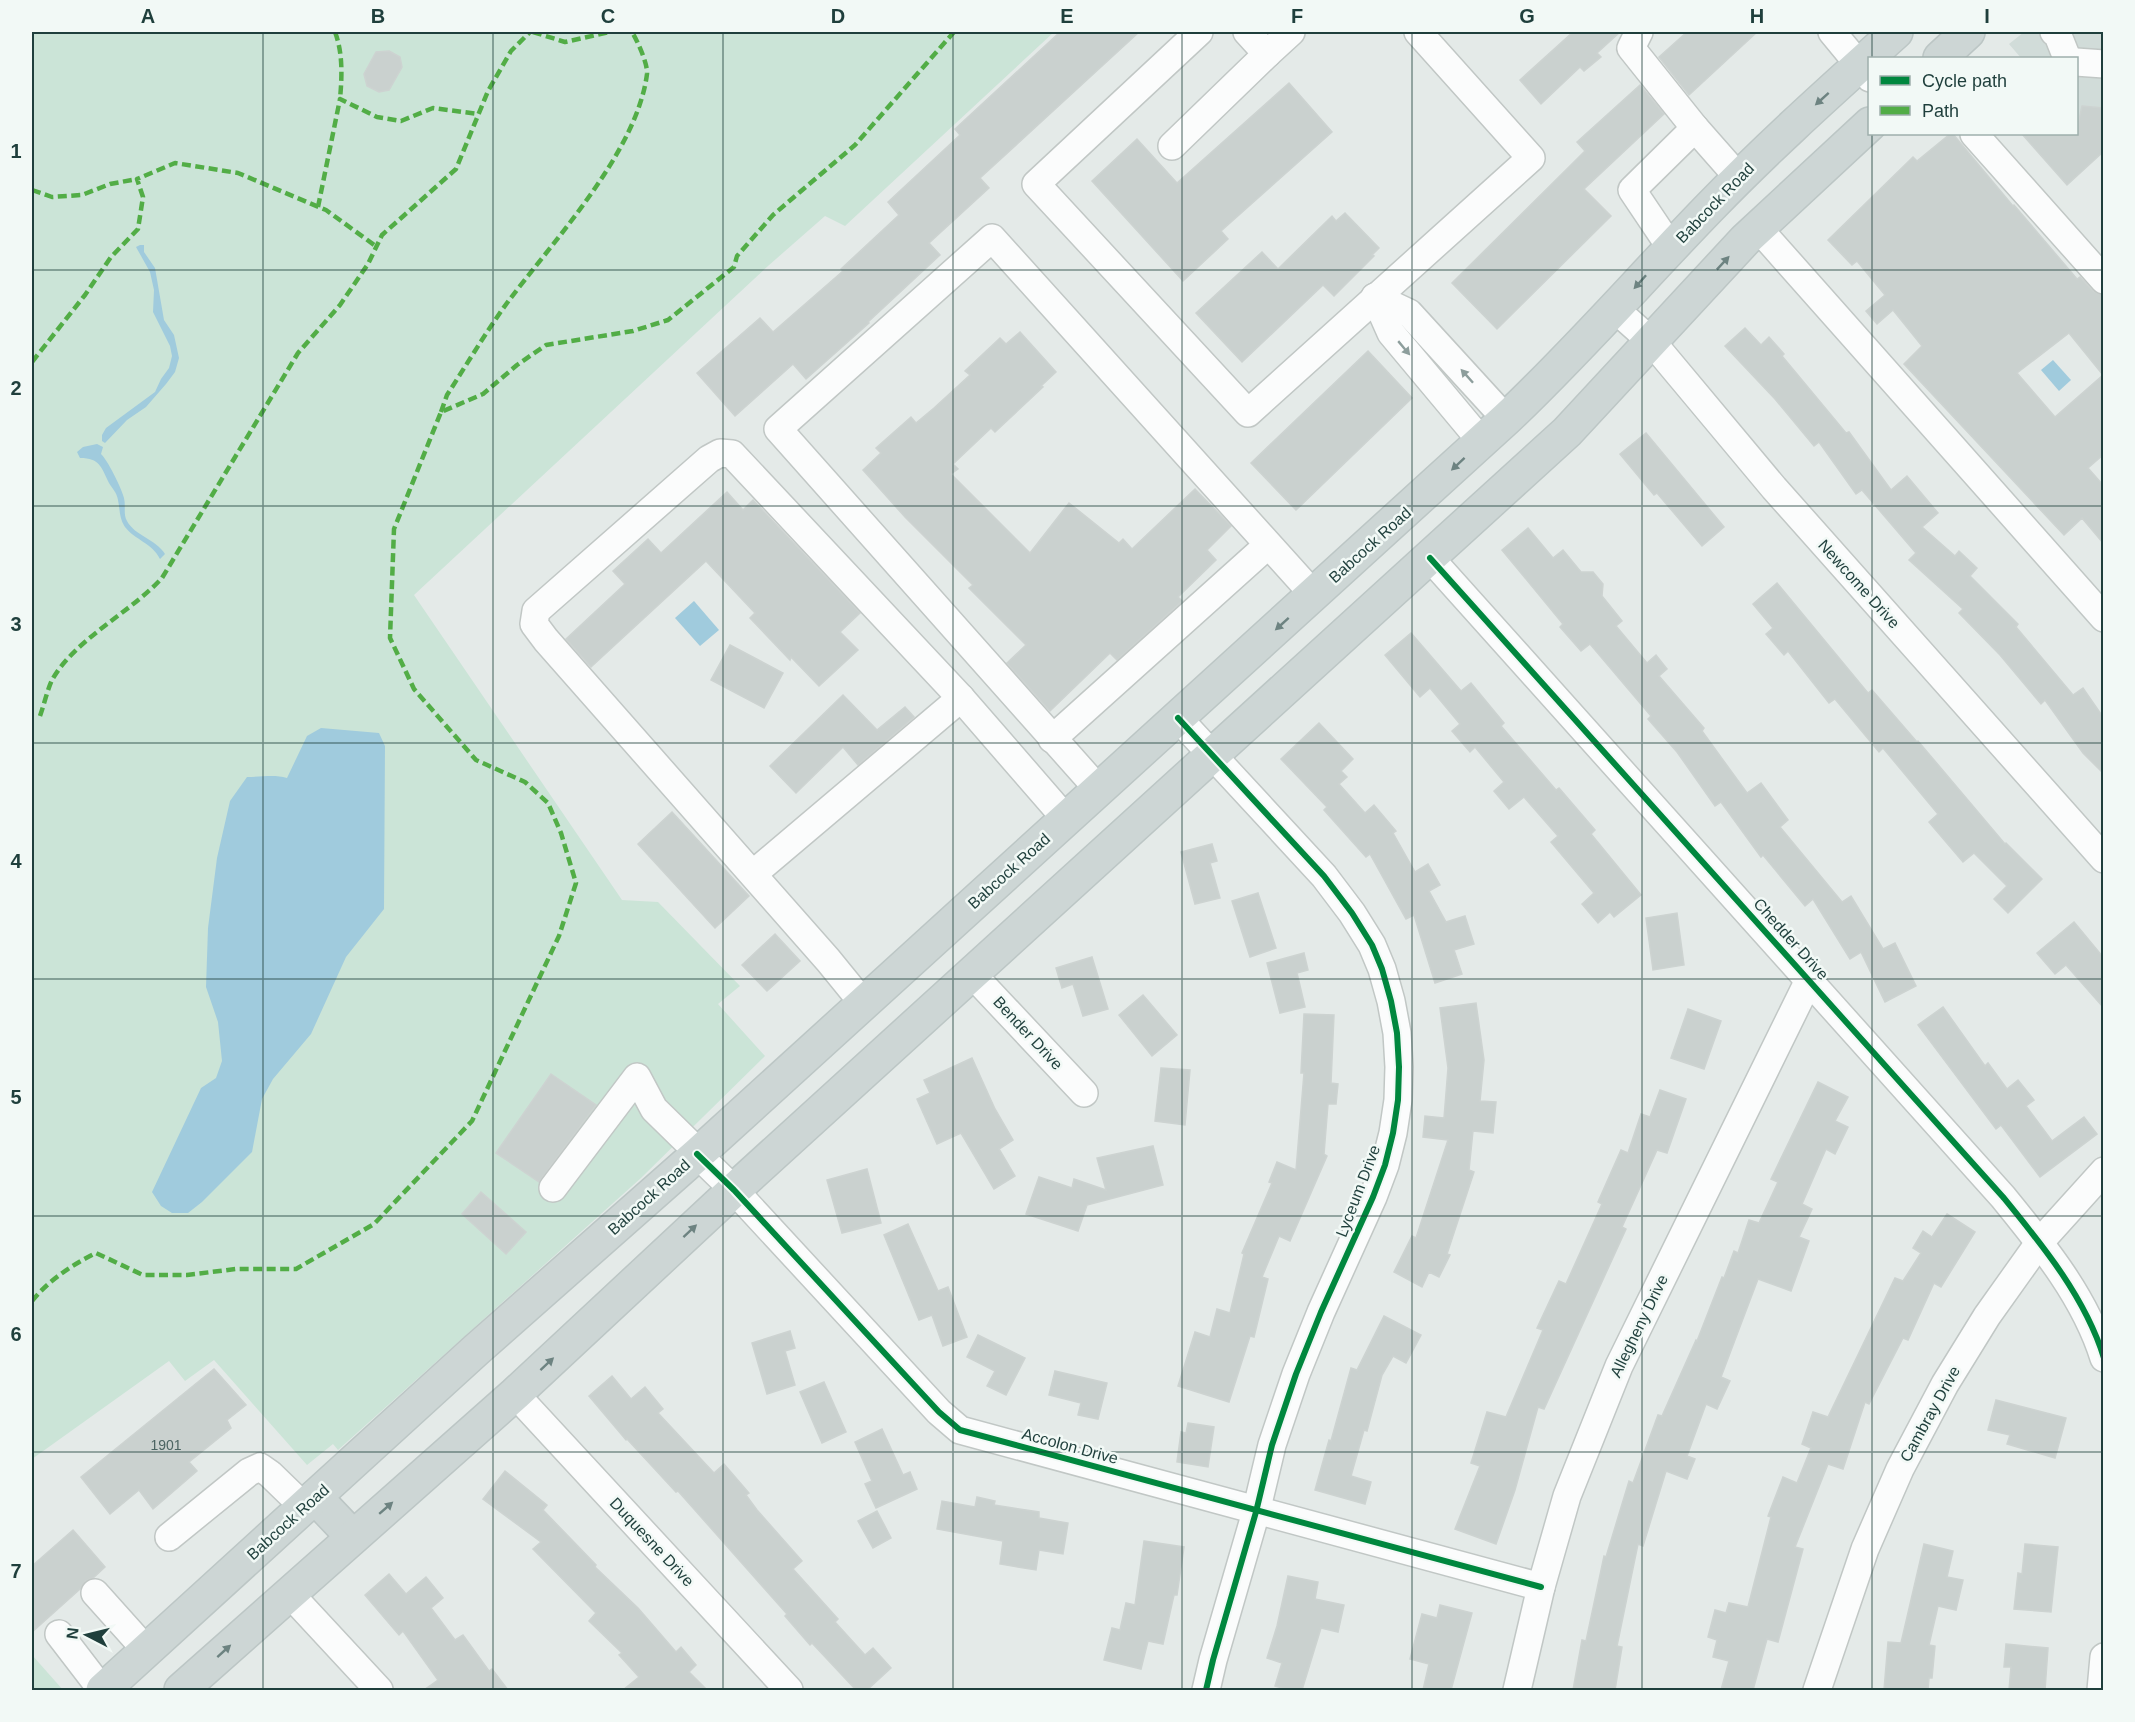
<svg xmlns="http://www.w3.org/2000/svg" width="2135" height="1722" viewBox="0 0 2135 1722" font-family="Helvetica,sans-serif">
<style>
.built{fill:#d1dcd9}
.green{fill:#cbe4d7}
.water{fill:#a0cbdd}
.building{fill:#cad1cf;stroke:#cdd3d1;stroke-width:1.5;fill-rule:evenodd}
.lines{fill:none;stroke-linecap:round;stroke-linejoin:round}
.minor-casing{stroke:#c1c7c5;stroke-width:30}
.major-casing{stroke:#bcc6c5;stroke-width:36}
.minor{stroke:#fbfcfc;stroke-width:27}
.major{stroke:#cdd6d5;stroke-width:33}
.quiet{stroke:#52ad46;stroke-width:4.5;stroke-dasharray:9 4.5;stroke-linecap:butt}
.cycleway-casing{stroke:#f2f9f6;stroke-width:10}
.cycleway{stroke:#00873e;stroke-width:6}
.oneway{fill:#6d8381}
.oneway2{fill:#8d9e9c}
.grid{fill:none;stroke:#1f3f3c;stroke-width:1.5;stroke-opacity:0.55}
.labels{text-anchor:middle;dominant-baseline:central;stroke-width:5;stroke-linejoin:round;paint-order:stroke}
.number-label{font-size:14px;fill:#4b6462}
.street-label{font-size:16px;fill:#1f3f3c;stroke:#f2f9f6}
.neatline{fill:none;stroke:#1f3f3c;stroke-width:2}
.grid-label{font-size:20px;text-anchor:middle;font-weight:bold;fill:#1f3f3c}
</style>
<rect width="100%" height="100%" fill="#e4eae8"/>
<path class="built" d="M2024,32H2103V154L2077,123L2076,58H2021L2009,44Z"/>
<g class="green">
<path d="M32,32H1054L845,226L825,216L768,266L414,595L622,900L658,902L740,986L718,1004L765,1056L641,1178L338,1450L333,1444L307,1465L214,1360L185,1381L169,1361L32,1459Z"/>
<path d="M32,1655L63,1690H32Z"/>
</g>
<g class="water">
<path d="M140,245H144V252L155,268L164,320L174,335L179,358L175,372L166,384L146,407L127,420L105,443L102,441V435L106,428L155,392L161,379L169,368L172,356L170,346L153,312L154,290L150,272L136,247Z"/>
<path d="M2053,360L2071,380L2059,391L2041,370Z"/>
<path d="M97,444L103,447L101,454C107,459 122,489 124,498C126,506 123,514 127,521C135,536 156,539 165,554L160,559C152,543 135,540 125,527C119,518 120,509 118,500C117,493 112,488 109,483C101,467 100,458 80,458L77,452L83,447Z"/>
<path d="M694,601L719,630L700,646L675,618Z"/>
<path d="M321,728L379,733L385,746L384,909L346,957L311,1034L273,1079L262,1099L252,1152L202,1202L188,1213H172L161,1206L152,1192L201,1088L216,1078L222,1061L218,1022L206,987L208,928L217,858L230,801L247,777C262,777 274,774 287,778L307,736Z"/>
</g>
<g class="building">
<path d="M1060,32H1139L980,178L989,188L929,243L940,255L868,322L869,323L806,379L793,364L735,416L697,373L760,318L773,332L843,271L841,269L899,215L888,202L960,135L955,129Z"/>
<path d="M1573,32H1620L1597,53L1601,57L1584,71L1580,67L1541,104L1520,80Z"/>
<path d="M1687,32H1757L1689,95L1659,57Z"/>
<path d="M389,51L400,57L402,67L389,90L379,92L367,86L364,74L376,52Z"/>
<path d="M1289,83L1332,132L1221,231L1228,239L1183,281L1092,181L1137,139L1177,183Z"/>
<path d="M1640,85L1664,114L1584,189L1611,216L1497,329L1452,283L1585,151L1577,142Z"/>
<path d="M2082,106L2103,108V152L2067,185L2022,134H2076Z"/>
<path d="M1950,134H1953L2013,206L2014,205L2077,279L2080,277L2093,291L2103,295V455L2088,468L2103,485V543L2082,518L2064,535L1904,364L1922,346L1893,310L1877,324L1866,311L1885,295L1857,261L1852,265L1828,240L1913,157L1917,161ZM2069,333L2103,375L2055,417L2017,373Z"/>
<path d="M1345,213L1379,248L1372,255L1374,256L1334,296L1323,285L1242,362L1196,313L1262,252L1278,269L1332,216L1336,221Z"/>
<path d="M1745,328L1761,345L1769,337L1784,354L1782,356L1846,433L1849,432L1891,490L1907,476L1938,513L1922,527L1955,556L1959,551L1977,568L1970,576L2018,624L2016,627L2073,695L2083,688L2103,717V773L2083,753L2045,700L2041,704L2000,655L1959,613L1963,609L1909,560L1916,553L1862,490L1856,494L1819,442L1814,446L1775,399L1725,346Z"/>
<path d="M1020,332L1056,372L1041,386L1043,387L995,432L991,428L953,464L958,469L951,474L1030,553L1069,503L1119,543L1123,539L1132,549L1195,489L1231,526L1207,550L1216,560L1178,597L1182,601L1117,660L1110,653L1050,711L1007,663L1026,645L969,588L973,585L905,517L863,470L881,453L876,448L911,417L916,423L934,408L970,375L965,371L1000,338L1006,344Z"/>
<path d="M1368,351L1412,398L1296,510L1251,463Z"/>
<path d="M1646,433L1724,527L1702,546L1657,493L1654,495L1620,454Z"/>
<path d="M727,492L743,510L753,500L860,613L840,632L858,650L819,686L791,657L790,660L750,618L755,613L706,561L591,667L566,639L625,584L613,571L648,539L661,553Z"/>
<path d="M1528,528L1553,558L1563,550L1581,572H1593L1603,584L1602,596L1622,621L1616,626L1647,663L1656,655L1667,669L1659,676L1704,728L1702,731L1747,793L1761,783L1788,820L1780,827L1842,902L1851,896L1883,949L1895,943L1916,986L1885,1002L1861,952L1850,959L1813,899L1805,906L1763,855L1761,857L1721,802L1715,806L1677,752L1648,719L1651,716L1590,644L1581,651L1560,627L1563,624L1502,550Z"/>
<path d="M1777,583L1868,693L1872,690L1917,742L1918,741L2005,844L2006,843L2042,879L2008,913L1994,899L2007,886L1974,853L1963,862L1929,822L1938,814L1883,748L1879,752L1835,699L1829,703L1788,651L1784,655L1766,634L1773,628L1753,604Z"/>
<path d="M1411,633L1461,691L1471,683L1504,723L1501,726L1556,790L1559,788L1595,830L1591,834L1641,895L1614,917L1610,912L1598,923L1582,904L1594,893L1551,842L1558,836L1524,797L1509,809L1494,791L1504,782L1475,747L1470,752L1452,731L1460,724L1430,688L1420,697L1385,655Z"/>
<path d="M730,645L783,673L764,708L711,680Z"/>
<path d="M843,695L877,730L905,707L914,717L858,765L843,747L796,793L770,766Z"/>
<path d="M1319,723L1353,759L1341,771L1347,777L1339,784L1365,813L1374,805L1396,831L1393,833L1415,872L1428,864L1440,885L1429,891L1446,922L1465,916L1474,944L1454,950L1462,974L1435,983L1414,915L1406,919L1370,854L1366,857L1324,810L1327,807L1281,759Z"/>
<path d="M672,812L749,896L715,928L638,844Z"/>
<path d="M1212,844L1217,861L1210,863L1220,898L1195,904L1181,852Z"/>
<path d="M1258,893L1276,948L1250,957L1232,901Z"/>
<path d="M1677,913L1684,965L1653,970L1646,918Z"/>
<path d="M2074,922L2103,957V1007L2066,965L2055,974L2037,953Z"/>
<path d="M775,934L800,961L767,991L742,965Z"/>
<path d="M1304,953L1308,970L1297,973L1305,1007L1280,1013L1267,963Z"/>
<path d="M1092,957L1108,1009L1083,1016L1073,984L1062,988L1056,968Z"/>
<path d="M1143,995L1177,1035L1152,1056L1119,1015Z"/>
<path d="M1476,1003L1484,1060L1480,1101L1496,1102L1493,1133L1473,1131L1469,1170L1474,1172L1447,1254L1450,1255L1439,1277L1429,1272L1422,1287L1394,1272L1412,1236L1416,1238L1448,1140L1423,1137L1425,1116L1444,1118L1448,1068L1440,1008Z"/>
<path d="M1943,1007L1985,1066L1988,1063L2007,1089L2018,1080L2034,1100L2026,1106L2052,1141L2084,1117L2097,1134L2040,1177L2001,1125L1996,1129L1918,1025Z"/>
<path d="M1688,1009L1721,1021L1704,1069L1671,1058Z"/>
<path d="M1304,1014L1334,1015L1331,1083L1338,1084L1336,1104H1328L1324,1154L1327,1156L1290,1241L1279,1236L1262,1277L1268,1279L1254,1337L1250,1336L1229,1402L1178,1386L1195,1332L1210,1337L1217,1309L1230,1313L1244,1254L1242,1253L1272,1183L1269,1182L1277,1162L1296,1170L1304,1073H1301Z"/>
<path d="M972,1058L995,1109L1013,1140L999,1149L1015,1176L994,1189L961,1133L937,1144L917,1099L930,1093L924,1080Z"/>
<path d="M1161,1068L1190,1070L1185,1125L1155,1121Z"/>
<path d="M551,1074L596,1105L539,1182L496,1153Z"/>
<path d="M1818,1082L1848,1097L1835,1121L1848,1127L1835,1154L1826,1149L1802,1204L1812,1209L1799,1237L1809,1241L1791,1291L1758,1279L1721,1377L1730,1381L1717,1409L1706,1404L1687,1456L1695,1459L1687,1479L1666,1471L1643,1546L1638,1544L1617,1646L1622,1647L1615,1690H1573L1582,1640L1586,1641L1604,1556L1606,1557L1629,1481L1633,1483L1658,1415L1662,1416L1696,1340L1697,1341L1722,1277L1724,1278L1734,1251L1738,1253L1749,1220L1759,1223L1778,1182L1771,1179Z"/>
<path d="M1660,1090L1686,1099L1667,1153L1657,1150L1622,1227L1626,1229L1544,1409L1538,1407L1515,1490L1496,1544L1455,1529L1480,1466L1471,1463L1487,1412L1506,1417L1543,1330L1537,1328L1559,1281L1566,1284L1602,1204L1598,1202L1621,1150L1628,1153L1641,1114L1650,1117Z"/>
<path d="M1153,1146L1163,1185L1087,1205L1078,1231L1026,1214L1039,1177L1072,1188L1074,1179L1106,1190L1097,1158Z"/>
<path d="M867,1169L881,1223L842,1233L827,1180Z"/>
<path d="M481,1192L526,1232L506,1254L462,1214Z"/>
<path d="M1947,1214L1975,1232L1941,1287L1934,1283L1908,1340L1903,1338L1869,1404L1865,1402L1843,1469L1828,1464L1795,1547L1803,1549L1778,1642L1767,1639L1753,1690H1721L1729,1661L1713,1657L1717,1640L1708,1637L1715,1610L1726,1613L1729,1603L1748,1607L1771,1517L1768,1516L1783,1477L1797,1483L1811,1448L1802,1444L1813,1412L1828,1417L1895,1278L1903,1281L1921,1253L1913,1248L1923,1231L1932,1237Z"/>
<path d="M908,1224L938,1291L948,1287L967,1337L943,1346L932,1315L919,1320L884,1235Z"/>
<path d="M1384,1316L1421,1335L1406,1363L1393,1356L1382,1375L1367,1431L1364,1430L1351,1476L1371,1482L1365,1504L1315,1490L1329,1440L1331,1441L1351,1368L1357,1370Z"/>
<path d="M790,1331L795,1348L785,1351L795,1385L767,1394L752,1343Z"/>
<path d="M978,1335L1025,1358L1006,1395L987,1386L995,1371L967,1357Z"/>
<path d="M214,1369L246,1405L227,1420L231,1428L189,1462L197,1471L153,1509L139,1490L110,1514L81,1477Z"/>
<path d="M1055,1371L1107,1383L1098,1419L1078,1415L1081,1403L1049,1395Z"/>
<path d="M612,1376L631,1399L645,1387L663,1409L658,1413L714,1473L724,1464L749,1493L746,1495L757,1510L802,1561L793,1569L838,1619L835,1622L865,1655L873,1648L891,1668L867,1690H856L812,1643L810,1645L785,1616L787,1614L678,1491L676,1492L627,1439L626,1440L589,1396Z"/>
<path d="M824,1382L846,1432L822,1443L800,1392Z"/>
<path d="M1996,1400L2066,1418L2055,1458L2007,1444L2010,1435L1988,1430Z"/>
<path d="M1188,1423L1214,1427L1208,1467L1177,1462L1181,1432L1186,1433Z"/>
<path d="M882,1429L903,1475L910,1472L917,1489L876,1508L865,1484L872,1481L855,1442Z"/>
<path d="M505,1471L547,1505L543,1510L596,1565L595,1567L638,1608L676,1652L681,1647L696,1665L689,1672L707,1690H623L639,1677L619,1655L622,1653L589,1621L596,1613L533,1549L541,1542L483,1499Z"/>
<path d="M977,1497L995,1501L994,1505L1039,1512V1518L1068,1523L1063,1554L1039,1550L1036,1570L1000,1564L1003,1541L937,1529L942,1501L975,1507Z"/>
<path d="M877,1511L891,1538L873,1548L858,1521Z"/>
<path d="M73,1530L105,1567L93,1578L85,1581L80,1589L32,1632V1566Z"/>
<path d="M1144,1541L1184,1547L1177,1595H1174L1163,1644L1148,1641L1141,1669L1104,1660L1112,1628L1120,1630L1126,1603L1135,1605Z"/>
<path d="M1924,1544L1953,1551L1947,1577L1963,1580L1956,1610L1938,1606L1929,1645L1935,1646L1932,1678H1929L1928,1690H1884L1888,1642L1901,1643Z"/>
<path d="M2025,1544L2058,1547L2051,1612L2014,1609L2018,1573L2022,1574Z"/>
<path d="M389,1574L406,1594L426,1577L443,1598L431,1608L455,1640L463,1635L489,1671L492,1669L508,1690H424L438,1680L403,1631L399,1635L365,1595Z"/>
<path d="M1288,1576L1318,1582L1315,1599L1344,1605L1338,1632L1321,1628L1302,1690H1289L1275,1686L1282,1663L1267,1658L1277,1626Z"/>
<path d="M1440,1605L1472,1613L1451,1690H1423L1429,1664L1410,1659L1422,1614L1437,1618Z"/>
<path d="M2006,1644L2048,1648L2045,1690H2009L2011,1667H2004Z"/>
</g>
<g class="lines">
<g class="minor-casing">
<g id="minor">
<path d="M1199,32L1036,184L1248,413L1531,158L1418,32"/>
<path d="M1639,32L1631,48L1695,128"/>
<path d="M1832,32L1870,78"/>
<path d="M2054,32L2057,33L2067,58"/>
<path d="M1267,54L1291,32"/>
<path d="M2076,62L2104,64"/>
<path d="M1974,134L2104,280"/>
<path d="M1172,146L1267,54L1247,32"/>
<path d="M1758,228L2104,618"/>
<path d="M1671,248L1632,190L1695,128L1739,178"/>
<path d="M1375,297L1409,313L1506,419"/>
<path d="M1375,297L1391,333L1482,442"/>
<path d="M1615,309L1652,342L1774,488L2104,859"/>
<path d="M1430,558L2003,1197C2043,1246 2085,1297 2104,1358"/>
<path d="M1178,718L1324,876L1352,913L1372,945L1382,969L1391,1001L1397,1033L1399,1067L1398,1100L1393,1133L1385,1165L1373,1197L1321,1312L1296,1374L1272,1445L1256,1512L1213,1660L1206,1690"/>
<path d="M1052,739L1268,545"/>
<path d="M1099,790L778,429L992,238L1314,595"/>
<path d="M753,874L961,698"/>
<path d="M972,974L1084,1093"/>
<path d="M863,1003L828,960L546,640L534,624L536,611L709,459L720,453L732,454L961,698L1066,819"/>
<path d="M697,1154L734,1190L939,1412L960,1430L1541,1587"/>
<path d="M553,1188L637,1077L654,1109L699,1153"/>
<path d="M515,1394L789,1690"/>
<path d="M169,1537L249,1472L260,1467L270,1474L304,1507"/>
<path d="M95,1593L147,1651"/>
<path d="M289,1593L379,1690"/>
<path d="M59,1634L102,1690"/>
<path d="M1517,1690L1541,1587L1567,1496L1619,1366L1809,980"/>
<path d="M1817,1690L1865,1549L1900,1469L1945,1384L1987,1316L2039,1243L2104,1171"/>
<path d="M2101,1690L2104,1657"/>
</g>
</g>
<g class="major-casing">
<g id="major">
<path d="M1940,58L1968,32"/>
<path d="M315,1497L353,1537"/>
<path d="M103,1690L476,1350L699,1153L1506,419C1578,351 1642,277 1711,206C1770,145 1833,89 1896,32"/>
<path d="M181,1690L515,1394L734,1190L1567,432L1745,240L1870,124"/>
</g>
</g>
<use href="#minor" class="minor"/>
<use href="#major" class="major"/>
<g class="quiet">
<path d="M335,32C343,53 342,77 340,99"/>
<path d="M533,32L565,42L610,32"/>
<path d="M32,190L52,197L82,195L110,184L137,179"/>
<path d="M318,207L340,99L377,117L401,121L433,108L478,114"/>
<path d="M32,362L85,295L111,257L138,229L143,197L137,179L175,163L238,173L326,210L377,247"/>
<path d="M441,412L447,395C467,364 486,332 507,303C554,240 637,152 647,74C648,64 637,40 632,32"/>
<path d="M40,716C44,705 47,691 52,680C75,639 130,613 162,578L298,353L340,305L368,264L382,235L456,169L488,91L511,51L530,32"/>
<path d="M32,1301C49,1280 72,1265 96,1253L143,1275H187L236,1269H296L374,1224L472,1121L559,936L576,883L561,833L548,803L525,782L476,760L414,689L390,638L394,529L441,412L483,394L517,365L546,345L633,331L668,320L734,267L737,256L773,215L855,145L954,32"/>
</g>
<g class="cycleway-casing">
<g id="cycleway">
<path d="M1430,558L2003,1197C2043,1246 2085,1297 2104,1358"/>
<path d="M1178,718L1324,876L1352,913L1372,945L1382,969L1391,1001L1397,1033L1399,1067L1398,1100L1393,1133L1385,1165L1373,1197L1321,1312L1296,1374L1272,1445L1256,1512L1213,1660L1206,1690"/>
<path d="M697,1154L734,1190L939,1412L960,1430L1541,1587"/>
</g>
</g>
<use href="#cycleway" class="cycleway"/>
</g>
<defs><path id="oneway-solid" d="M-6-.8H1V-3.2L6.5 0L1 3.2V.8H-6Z" transform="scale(1.5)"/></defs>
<g class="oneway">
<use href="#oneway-solid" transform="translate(1822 99) rotate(138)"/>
<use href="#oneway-solid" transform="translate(1723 263) rotate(-47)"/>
<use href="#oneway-solid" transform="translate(1640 282) rotate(132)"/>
<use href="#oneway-solid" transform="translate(1458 464) rotate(137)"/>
<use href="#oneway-solid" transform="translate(1282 624) rotate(138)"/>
<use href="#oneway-solid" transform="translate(690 1231) rotate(-43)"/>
<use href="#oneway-solid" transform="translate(547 1364) rotate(-43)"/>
<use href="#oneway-solid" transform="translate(386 1508) rotate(-41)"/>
<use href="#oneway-solid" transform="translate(224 1651) rotate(-42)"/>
</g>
<g class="oneway2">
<use href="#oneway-solid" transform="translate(1404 348) rotate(50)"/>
<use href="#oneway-solid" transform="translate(1467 376) rotate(-132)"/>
</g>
<path class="grid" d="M263,32V1690M493,32V1690M723,32V1690M953,32V1690M1182,32V1690M1412,32V1690M1642,32V1690M1872,32V58M1872,134V1690M32,270H2104M32,506H2104M32,743H2104M32,979H2104M32,1216H2104M32,1452H2104"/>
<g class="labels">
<g class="number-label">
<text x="166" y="1445">1901</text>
</g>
<g class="street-label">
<text transform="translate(1715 203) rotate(-46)">Babcock Road</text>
<text transform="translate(1370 545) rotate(-42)">Babcock Road</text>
<text transform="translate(1859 584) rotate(48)">Newcome Drive</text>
<text transform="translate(1009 871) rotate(-42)">Babcock Road</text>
<text transform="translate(1791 939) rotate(48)">Chedder Drive</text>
<text transform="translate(1028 1033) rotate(47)">Bender Drive</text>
<text transform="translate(1358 1191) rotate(-69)">Lyceum Drive</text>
<text transform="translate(649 1197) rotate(-42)">Babcock Road</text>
<text transform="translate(1639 1326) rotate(-64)">Allegheny Drive</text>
<text transform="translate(1930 1414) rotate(-61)">Cambray Drive</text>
<text transform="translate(1070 1446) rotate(15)">Accolon Drive</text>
<text transform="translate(288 1522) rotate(-42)">Babcock Road</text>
<text transform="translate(652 1542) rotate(47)">Duquesne Drive</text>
</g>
</g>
<rect width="2135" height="1722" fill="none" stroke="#f2f9f6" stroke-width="66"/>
<rect x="1868" y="57" width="210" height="78" fill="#f2f9f6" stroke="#9eafac" stroke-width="1.5"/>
<rect x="1880" y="76" width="30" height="9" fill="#00873e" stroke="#9eafac" stroke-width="1.5"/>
<text x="1922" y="87" font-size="18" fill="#1f3f3c">Cycle path</text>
<rect x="1880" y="106" width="30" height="9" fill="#52ad46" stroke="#9eafac" stroke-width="1.5"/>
<text x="1922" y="117" font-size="18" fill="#1f3f3c">Path</text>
<g transform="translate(87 1635) rotate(277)" stroke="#f2f9f6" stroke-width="4.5" paint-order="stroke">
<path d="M0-4.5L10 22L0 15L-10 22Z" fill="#1f3f3c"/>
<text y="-9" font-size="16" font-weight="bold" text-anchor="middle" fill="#1f3f3c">N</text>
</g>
<rect x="33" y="33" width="2069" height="1656" class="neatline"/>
<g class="grid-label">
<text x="148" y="23">A</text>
<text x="378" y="23">B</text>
<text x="608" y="23">C</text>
<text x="838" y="23">D</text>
<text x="1067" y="23">E</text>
<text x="1297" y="23">F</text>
<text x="1527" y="23">G</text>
<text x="1757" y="23">H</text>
<text x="1987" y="23">I</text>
<text x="16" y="158">1</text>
<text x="16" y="395">2</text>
<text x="16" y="631">3</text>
<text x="16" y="868">4</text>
<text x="16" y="1104">5</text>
<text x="16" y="1341">6</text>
<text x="16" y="1578">7</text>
</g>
</svg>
